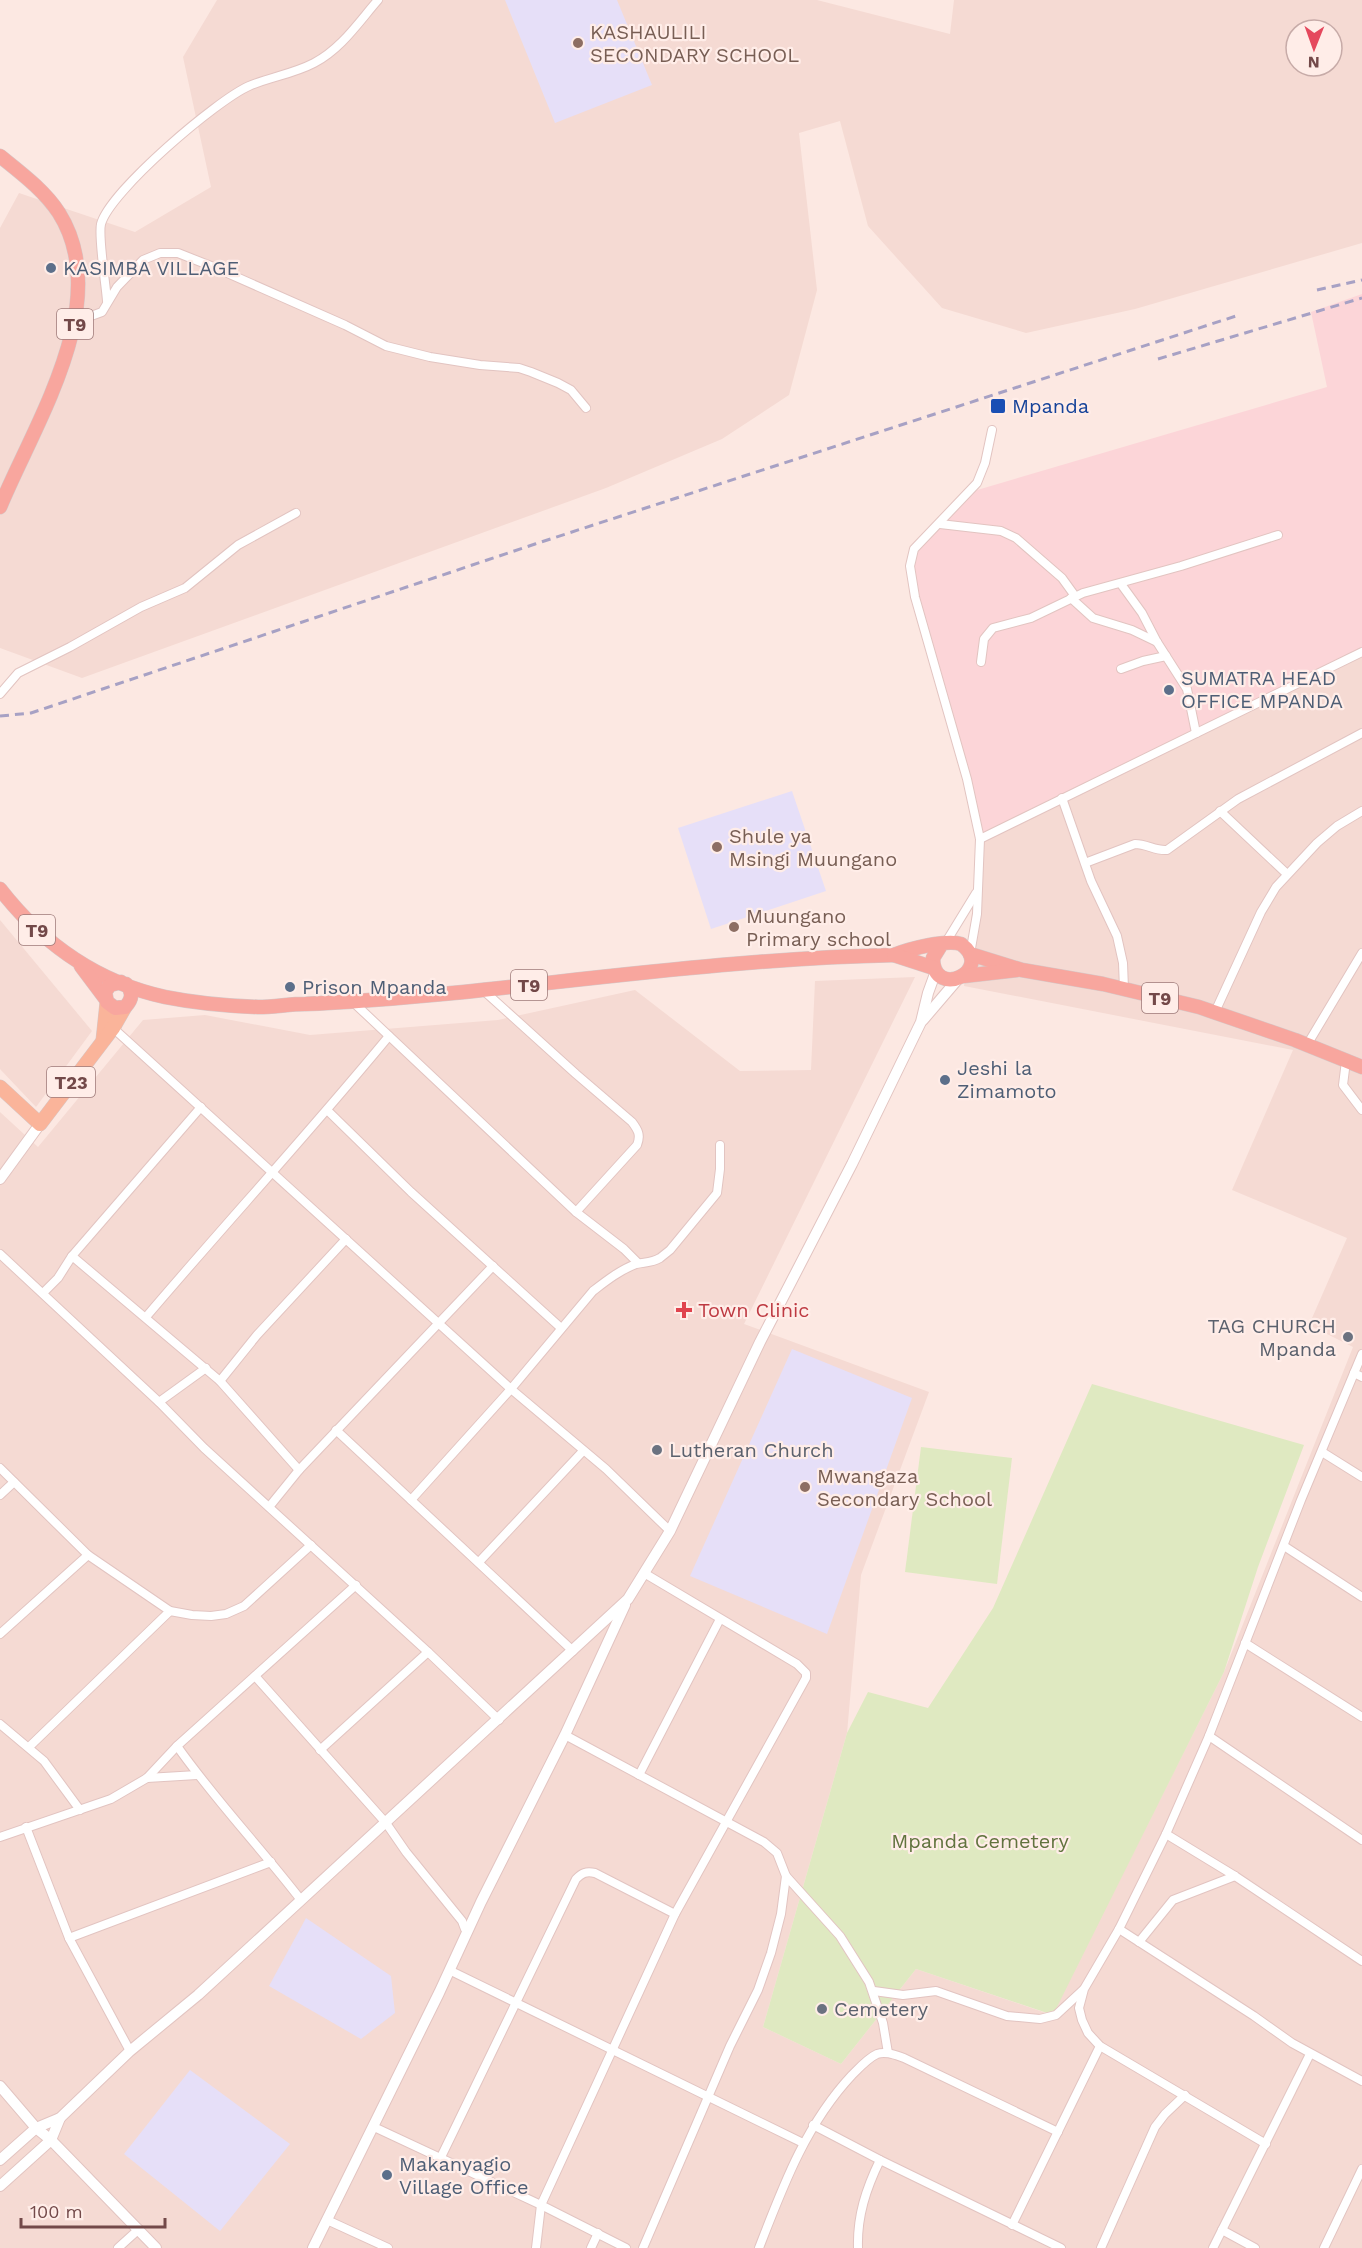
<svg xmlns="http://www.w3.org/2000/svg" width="1362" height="2248" viewBox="0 0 1362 2248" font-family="'Work Sans',sans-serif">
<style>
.residential{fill:#f5dad3;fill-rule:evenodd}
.commercial{fill:#fcd5d8}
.education{fill:#e6dff8}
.green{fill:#dfe9c1}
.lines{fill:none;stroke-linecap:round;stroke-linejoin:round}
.minor-casing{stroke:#e2c4c1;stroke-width:10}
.tertiary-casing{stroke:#e2c4c1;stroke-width:12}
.primary-casing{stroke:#d5c8c8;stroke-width:15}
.trunk-casing{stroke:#d5c8c8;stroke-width:15}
.minor{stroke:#fff;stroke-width:8}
.tertiary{stroke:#fff;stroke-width:10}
.primary{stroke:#fab49a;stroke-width:14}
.trunk{stroke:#f8a69e;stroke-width:14}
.rail{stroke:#a7a1c4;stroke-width:3;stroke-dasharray:9 6;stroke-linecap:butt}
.education-dot{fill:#8d6e63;stroke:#ffede8;stroke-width:2}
.service-dot{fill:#5c6f8a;stroke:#ffede8;stroke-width:2}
.transit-dot{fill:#1a4fb4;stroke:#ffede8;stroke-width:2}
.health-dot{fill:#e0444e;stroke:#ffede8;stroke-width:2}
.worship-dot{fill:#6b7280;stroke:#ffede8;stroke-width:2}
.labels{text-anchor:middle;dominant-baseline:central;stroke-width:4.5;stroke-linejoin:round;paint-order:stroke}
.shield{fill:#ffede8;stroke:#9d7a79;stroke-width:1.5}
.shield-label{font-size:18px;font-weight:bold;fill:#734949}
.education-label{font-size:20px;fill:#785e54;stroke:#ffede8;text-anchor:start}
.service-label{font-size:20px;fill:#4e5e75;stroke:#ffede8;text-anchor:start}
.transit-label{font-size:20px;fill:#164399;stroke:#ffede8;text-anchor:start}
.health-label{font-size:20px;fill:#be3a42;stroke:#ffede8;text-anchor:start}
.worship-label{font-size:20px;fill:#5b616d;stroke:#ffede8;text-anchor:start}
.park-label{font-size:20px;fill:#61733e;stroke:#ffede8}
</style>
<rect width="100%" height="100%" fill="#fce8e2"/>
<g class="residential">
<path d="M217,0H817L950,34L954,0H1362V243L1135,309L1026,333L942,308L868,226L840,121L799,133L817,290L789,395L722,439L606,488L82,678L0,648V228L19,193L135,232L211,187L183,57ZM1296,30H1332V66H1296Z"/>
<path d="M1362,652V2248H0V1112L38,1147L143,1020L205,1015L310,1035L498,1020L635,990L740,1071L811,1070L815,981L915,977L744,1324L929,1392L861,1575L847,1733L763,2027L841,2064L916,1969L1052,2015L1224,1672L1353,1347L1309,1325L1347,1238L1232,1190L1293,1050L964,986L980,839Z"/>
<path d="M0,920L92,1031L36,1107L0,1069Z"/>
</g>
<path class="commercial" d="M1362,294V652L980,839L910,566L914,549L967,493L1327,387L1311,312Z"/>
<g class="education">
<path d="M505,0H617L652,85L555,123Z"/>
<path d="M792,791L826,891L711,929L678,828Z"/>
<path d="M792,1349L912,1398L827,1634L690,1576Z"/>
<path d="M306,1918L391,1976L395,2013L361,2039L269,1986Z"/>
<path d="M190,2070L290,2144L220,2231L124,2154Z"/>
</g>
<g class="green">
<path d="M1092,1384L1304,1445L1258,1567L1224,1672L1053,2015L916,1969L841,2064L763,2027L847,1733L868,1692L928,1708L993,1608Z"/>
<path d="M921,1447L1012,1458L997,1584L905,1572Z"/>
</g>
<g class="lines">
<g class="minor-casing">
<g id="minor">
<path d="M107,301C106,285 98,237 101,224C110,191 217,100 249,86C270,77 293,74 314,63C341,49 358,23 378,0"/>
<path d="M76,316H91L102,312L117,287L143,260L160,253H178L216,268L345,325L386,346L430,357L480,365L519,368L531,372L558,383L571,390L586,408"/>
<path d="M940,524L1001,531L1016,538L1062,578L1075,596"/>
<path d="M1121,584L1142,613L1157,642L1187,689L1196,733"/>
<path d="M1071,598L1093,618L1132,630L1157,642"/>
<path d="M981,662L984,639L993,628L1031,618L1083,593L1181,566L1278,535"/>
<path d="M1121,669L1143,661L1166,656"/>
<path d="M0,694L18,673L70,647L141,607L185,588L238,545L296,513"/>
<path d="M1062,798L1091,881L1117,936L1123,963L1124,989"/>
<path d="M1220,811L1287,874"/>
<path d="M980,839L1362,652"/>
<path d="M1085,863L1135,844C1147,844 1155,851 1167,850L1238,799L1362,733"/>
<path d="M946,942L976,893"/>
<path d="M970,954L977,914L980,839L967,779L915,597L910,566L914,549L977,483L985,463L992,430"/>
<path d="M483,990L576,1074L632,1122C638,1130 641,1135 637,1145L576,1212"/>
<path d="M353,1002L576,1212L624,1249L638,1263"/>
<path d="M1215,1012L1261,912L1276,887L1317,843L1337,826L1362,811"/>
<path d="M113,1028L511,1389L606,1469L670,1531"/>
<path d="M1307,1045L1362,953"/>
<path d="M1346,1061L1343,1085L1362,1110"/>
<path d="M327,1110L411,1192L561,1328"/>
<path d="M0,1254L159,1402L204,1448L428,1652L499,1720"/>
<path d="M72,1256L220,1381L299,1470"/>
<path d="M43,1293L58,1278L72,1256L201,1107"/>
<path d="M146,1317C226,1223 310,1132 389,1036"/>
<path d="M1354,1373L1362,1377"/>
<path d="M220,1381L257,1335L346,1239"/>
<path d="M159,1402L206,1368"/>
<path d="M336,1430L573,1651"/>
<path d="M1322,1452L1362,1477"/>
<path d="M0,1468L88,1555L170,1611L192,1615L211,1616L226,1614L244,1606L311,1545"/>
<path d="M0,1495L14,1482"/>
<path d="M411,1500L511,1389L593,1291C606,1281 620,1270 636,1264C644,1262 652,1263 660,1258L670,1250L717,1193L720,1169V1145"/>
<path d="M269,1507L299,1470L493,1266"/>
<path d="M1284,1546L1362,1597"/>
<path d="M479,1562L583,1451"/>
<path d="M0,1634L88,1555"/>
<path d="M1245,1643L1362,1717"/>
<path d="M255,1676L386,1823L406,1852L462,1921L465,1929"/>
<path d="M0,1724L44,1761L80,1810"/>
<path d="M565,1735L764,1842L777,1853L786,1876L781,1914L771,1953L758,1990L730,2046L643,2248"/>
<path d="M1209,1736L1362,1840"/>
<path d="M177,1746C215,1800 261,1848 301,1900"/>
<path d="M29,1747L170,1611"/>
<path d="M320,1750L428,1652"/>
<path d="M639,1775L720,1619"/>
<path d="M147,1778L197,1775"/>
<path d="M26,1827L69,1938L130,2051"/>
<path d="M1166,1834L1235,1876L1362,1961"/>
<path d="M0,1837L111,1799L147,1778L177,1746L356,1585"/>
<path d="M786,1876L840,1936L869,1982L883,2023L888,2053"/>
<path d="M1119,1929L1254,2016L1292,2043L1362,2081"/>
<path d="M69,1938L271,1862"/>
<path d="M1139,1942L1173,1900L1235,1876"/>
<path d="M449,1970L803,2143"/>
<path d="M874,1991L903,1995L936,1991L1007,2016L1040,2019L1056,2015L1083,1990"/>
<path d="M813,2125L880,2160L1061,2248"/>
<path d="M374,2127L541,2205L626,2248"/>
<path d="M1266,2144L1100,2046L1088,2033L1082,2020L1079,2008L1084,1989L1119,1929L1166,1834L1209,1736L1301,1500L1362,1354"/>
<path d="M441,2157L576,1879C582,1873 586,1871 595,1873L675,1914"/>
<path d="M327,2220L388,2248"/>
<path d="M1012,2225L1100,2046"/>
<path d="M1222,2230L1255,2248"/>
<path d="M118,2248L139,2229"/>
<path d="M536,2248L541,2205L675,1914L806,1678V1673L797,1664L644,1573"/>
<path d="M591,2248L598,2233"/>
<path d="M759,2248C783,2186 806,2124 852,2075C859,2068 868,2058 877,2054C886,2051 895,2055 904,2058L1058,2132"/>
<path d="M858,2248C857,2216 866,2189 880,2160"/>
<path d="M1101,2248L1155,2127L1165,2114L1185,2095"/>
<path d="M1213,2248L1310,2054"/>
<path d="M1324,2248L1362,2169"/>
</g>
</g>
<g class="tertiary-casing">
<g id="tertiary">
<path d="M923,1020L958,979"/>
<path d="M0,1179L40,1124"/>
<path d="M0,2086L36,2128L51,2140L156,2248"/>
<path d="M0,2160L36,2128L60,2118L130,2051L198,1995L628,1599L670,1531L760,1342L852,1164L921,1022L928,993L936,971"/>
<path d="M0,2186L51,2140L60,2118"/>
<path d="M313,2248L439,1993L481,1902L565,1735L625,1605"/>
</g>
</g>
<g class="primary-casing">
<g id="primary">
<path d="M103,1040L107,1002"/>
<path d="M0,1087L40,1124L113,1028L125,1007"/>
</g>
</g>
<g class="trunk-casing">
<g id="trunk">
<path d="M0,156C21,173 44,190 59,213C115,302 34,424 0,507"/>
<path d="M0,889C42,943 97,982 165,997C195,1003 228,1006 258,1007C274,1007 290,1004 305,1004C358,1002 411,997 464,992C607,977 751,958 894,955C909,949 947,939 961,944C996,970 933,1001 933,958L941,945"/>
<path d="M970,954L1022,970L1103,984L1199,1007L1295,1040L1362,1067"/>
<path d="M894,955L934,968"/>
<path d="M81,966L105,998"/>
<path d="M964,976L1017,970"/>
<path d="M121,982L110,985L105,992L107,1002L115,1008L125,1007C133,999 133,991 126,984"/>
</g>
</g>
<use href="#minor" class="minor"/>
<use href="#tertiary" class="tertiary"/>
<use href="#primary" class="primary"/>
<use href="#trunk" class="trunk"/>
<g class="rail">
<path d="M1317,290L1362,280"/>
<path d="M1158,359L1362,298"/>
<path d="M0,716L31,713L535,544L1236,316"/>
</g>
</g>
<g class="education-dot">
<circle cx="578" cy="43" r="6"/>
<circle cx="717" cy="847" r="6"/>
<circle cx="734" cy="927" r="6"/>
<circle cx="805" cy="1487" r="6"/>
</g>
<g class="service-dot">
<circle cx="51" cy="268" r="6"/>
<circle cx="1169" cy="690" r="6"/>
<circle cx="290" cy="987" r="6"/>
<circle cx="945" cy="1080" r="6"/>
<circle cx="387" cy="2175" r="6"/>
</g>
<rect class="transit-dot" x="990" y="398" width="16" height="16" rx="3"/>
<path class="health-dot" d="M681 1301h6v6h6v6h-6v6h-6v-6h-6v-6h6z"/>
<g class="worship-dot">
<circle cx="1348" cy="1337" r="6"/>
<circle cx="657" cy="1450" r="6"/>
<circle cx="822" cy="2009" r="6"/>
</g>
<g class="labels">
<g class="shield">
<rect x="57" y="309" width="36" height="30" rx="4.5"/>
<rect x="19" y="915" width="36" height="30" rx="4.5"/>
<rect x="511" y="970" width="36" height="30" rx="4.5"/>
<rect x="1142" y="983" width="36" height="30" rx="4.5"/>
<rect x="47" y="1067" width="48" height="30" rx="4.5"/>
</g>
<g class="shield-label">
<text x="75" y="324">T9</text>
<text x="37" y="930">T9</text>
<text x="529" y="985">T9</text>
<text x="1160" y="998">T9</text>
<text x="71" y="1082">T23</text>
</g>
<g class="education-label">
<text x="590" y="32">KASHAULILI<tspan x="590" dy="23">SECONDARY SCHOOL</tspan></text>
<text x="729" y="836">Shule ya<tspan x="729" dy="23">Msingi Muungano</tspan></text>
<text x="746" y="916">Muungano<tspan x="746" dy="23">Primary school</tspan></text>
<text x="817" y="1476">Mwangaza<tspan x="817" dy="23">Secondary School</tspan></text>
</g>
<g class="service-label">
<text x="63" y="268">KASIMBA VILLAGE</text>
<text x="1181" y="678">SUMATRA HEAD<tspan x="1181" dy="23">OFFICE MPANDA</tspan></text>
<text x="302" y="987">Prison Mpanda</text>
<text x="957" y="1068">Jeshi la<tspan x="957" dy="23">Zimamoto</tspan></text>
<text x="399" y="2164">Makanyagio<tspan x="399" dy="23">Village Office</tspan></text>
</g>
<g class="transit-label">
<text x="1012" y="406">Mpanda</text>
</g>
<g class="health-label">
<text x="698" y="1310">Town Clinic</text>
</g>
<g class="worship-label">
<text x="1336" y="1326" text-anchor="end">TAG CHURCH<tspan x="1336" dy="23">Mpanda</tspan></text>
<text x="669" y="1450">Lutheran Church</text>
<text x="834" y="2009">Cemetery</text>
</g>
<g class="park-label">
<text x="980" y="1841">Mpanda Cemetery</text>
</g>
</g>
<g transform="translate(1314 48) rotate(181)"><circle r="28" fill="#ffede8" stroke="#c7aba8" stroke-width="1.5"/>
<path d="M0-4.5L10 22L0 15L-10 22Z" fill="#e5485d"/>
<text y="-9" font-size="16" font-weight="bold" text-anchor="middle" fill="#734949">N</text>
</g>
<path d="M21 2218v9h144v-9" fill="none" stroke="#734949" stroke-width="3"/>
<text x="30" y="2218" font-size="18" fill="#734949" stroke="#ffede8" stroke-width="4.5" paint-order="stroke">100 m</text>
</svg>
